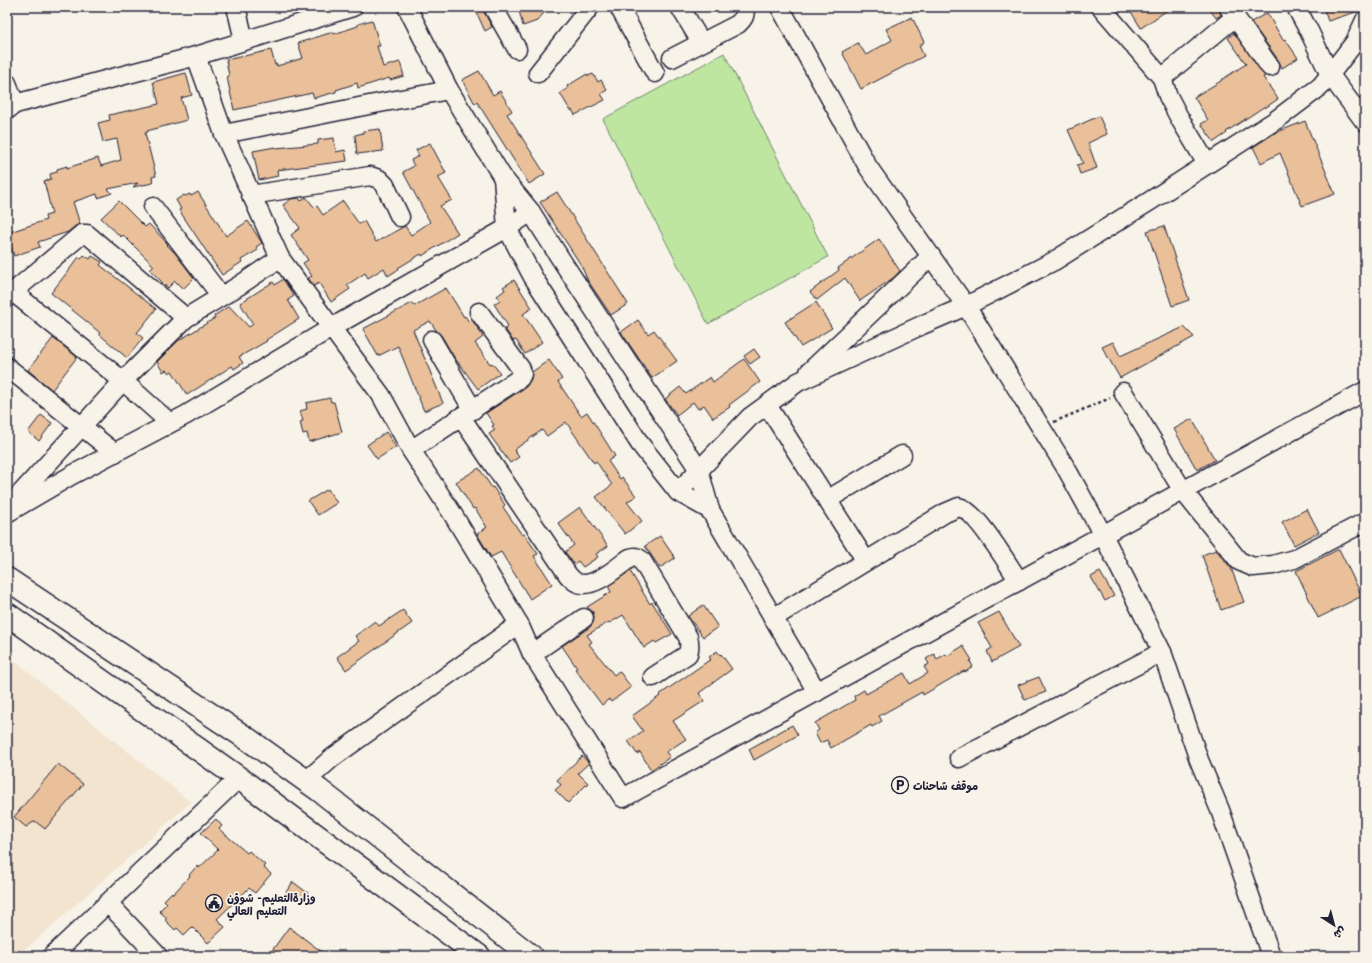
<svg xmlns="http://www.w3.org/2000/svg" width="1372" height="963" viewBox="0 0 1372 963" font-family="'Playpen Sans','Playpen Sans Arabic',sans-serif">
<style>
.built{fill:#f3e4d0}
.green{fill:#bee6a1;stroke:#70846e}
.building{fill:#e9c099;stroke:#22223b}
.lines{fill:none;stroke-linecap:round;stroke-linejoin:round}
.minor-casing{stroke:#22223b;stroke-width:21}
.highway-casing{stroke:#22223b;stroke-width:25}
.path{stroke:#22223b;stroke-width:2.5;stroke-dasharray:3 3;stroke-linecap:butt}
.minor{stroke:#f7f3e8;stroke-width:18}
.highway{stroke:#f7f3e8;stroke-width:22}
.labels{text-anchor:middle;dominant-baseline:central;stroke-width:3.5;stroke-linejoin:round;paint-order:stroke}
.poi-label{font-size:11px;font-weight:bold;fill:#22223b;stroke:#f7f3e8;text-anchor:start}
</style>
<rect width="100%" height="100%" fill="#f7f3e8"/>
<filter id="ink" filterUnits="userSpaceOnUse"><feTurbulence type="fractalNoise" baseFrequency=".025" numOctaves="2"/><feDisplacementMap in="SourceGraphic" scale="8" xChannelSelector="R" yChannelSelector="G"/><feConvolveMatrix kernelMatrix="1 2 1 2 8 2 1 2 1" color-interpolation-filters="sRGB"/></filter>
<g filter="url(#ink)">
<path class="built" d="M7,655L191,802L18,956H7Z"/>
<path class="green" d="M724,53L828,257L708,324L603,119Z"/>
<g class="building">
<path d="M474,7H483L484,12L492,27L485,31Z"/>
<path d="M518,7H549L537,21L523,26Z"/>
<path d="M1128,7H1172L1141,28Z"/>
<path d="M1208,7H1219L1221,15L1216,18Z"/>
<path d="M1323,7H1365V9L1328,21Z"/>
<path d="M1267,13L1283,40L1285,39L1298,58L1282,68L1279,61L1251,22Z"/>
<path d="M912,17L924,42L919,46L924,56L861,89L842,52L858,43L866,55L892,40L886,29Z"/>
<path d="M372,20L380,46H377L383,67L400,62L404,76L390,80L389,78L358,88L357,83L336,90V92L314,98L312,93L234,110L227,77L229,76L226,60L271,50L275,65L277,64V66L303,58L298,43L333,32L334,34L358,26V24Z"/>
<path d="M1234,33L1265,76L1263,77L1278,99L1265,108V106L1226,132L1227,133L1214,142L1201,124L1208,120L1194,97L1221,81V80L1246,64L1228,38Z"/>
<path d="M479,71L493,95L500,91L512,111L507,114L509,117L545,174L529,184L477,102L475,104L462,80Z"/>
<path d="M186,73L192,95L181,98L187,120L147,131L148,132L145,133L156,176L152,177L153,183L133,187L138,183L108,189L112,193L98,198L97,194L73,202L80,224L75,226L68,232L38,242L40,247L14,256L7,233L46,220L45,216L52,214L44,181L51,179L50,174L57,172V169L67,166V168L98,158L101,166L121,160L117,139L103,142L98,123L110,120L109,115L159,104L153,82Z"/>
<path d="M587,74L588,76L593,74L598,82L601,80L607,90L601,94L605,100L575,115L572,110H570L560,93L568,88L567,86Z"/>
<path d="M1099,116L1107,134L1088,143L1097,168L1080,174L1077,165L1083,163L1068,130Z"/>
<path d="M1305,121L1335,194L1302,206L1280,153L1261,163L1253,147L1275,133Z"/>
<path d="M380,129L383,151L357,154L355,135L363,133V131Z"/>
<path d="M334,138L336,152L345,150L347,161L277,170L278,176L259,180L253,151L275,147L276,148L318,144V140Z"/>
<path d="M430,143L446,173L438,177L452,200L440,206L458,233L422,256L421,254L398,268L399,269L388,276L384,268L368,278L365,273L347,285L350,289L331,302L319,283L314,286L308,278L312,276L303,263L308,260L291,235L300,228L283,205L291,199L299,198L301,201L306,197L315,208L317,206L323,215L343,201L359,224L364,221L376,242L405,226L411,235L430,222L403,172L414,166L411,160L419,156L416,150Z"/>
<path d="M198,192L226,236L248,221L262,243L256,247L258,250L241,260L242,262L222,275L179,210L181,209L176,200L184,195L185,196L190,194L191,196Z"/>
<path d="M557,192L628,304L611,315L588,281L581,265L540,202Z"/>
<path d="M119,201L145,227L149,224L166,242L168,244L167,245L175,253L194,278L183,289L175,281L168,288L150,270L154,266L123,235L121,237L101,218Z"/>
<path d="M1164,226L1189,300L1172,306L1147,231Z"/>
<path d="M879,239L900,271L893,278L860,301L845,278L817,300L810,292L839,270L838,268Z"/>
<path d="M84,255L90,259L92,256L102,262L100,265L156,309L137,333L143,338L127,358L99,334L100,333L86,321L51,293L79,257L81,259Z"/>
<path d="M283,279L294,296L288,300L299,319L266,340L267,341L239,357L243,363L234,369L232,366L187,395L172,371L169,373L166,370L163,372L157,362L178,341L215,318L214,316L229,306L249,327L253,324L240,303L273,282L275,285Z"/>
<path d="M514,280L532,308L523,314L542,342L525,354L516,340L513,341L505,329L508,326L494,304L500,300L497,296L505,290L503,287Z"/>
<path d="M446,288L464,317L465,316L469,322L472,320L479,330L483,337L475,343L490,364L492,363L500,373L478,389L454,357L441,335L436,330L430,321L413,330L443,403L424,411L398,346L378,356L363,329L412,303L414,306Z"/>
<path d="M816,302L832,328L801,347L785,322Z"/>
<path d="M638,320L648,334L654,330L677,361L652,378L621,332Z"/>
<path d="M1184,327L1194,337L1120,378L1102,347L1113,342L1120,356Z"/>
<path d="M53,338L77,357L52,390L28,370Z"/>
<path d="M754,349L760,357L750,364L744,356Z"/>
<path d="M744,359L760,382L729,405L730,407L713,418L704,405L698,409L693,402L677,415L665,399L680,387L686,394L710,377L713,382Z"/>
<path d="M549,360L562,379L558,382L581,416L587,412L615,456L608,461L620,479L622,477L636,496L627,502L642,521L625,534L596,497L612,485L596,461L594,463L566,422L547,436L542,430L514,450L519,457L510,463L489,434L495,430L492,426L494,425L486,413L526,387L531,379L532,372Z"/>
<path d="M330,398L331,402H334L342,432L309,442L307,433L303,434L300,422L303,421L300,411L307,409L306,403Z"/>
<path d="M41,415L52,423L39,441L28,432Z"/>
<path d="M1192,419L1215,460L1197,470L1174,429Z"/>
<path d="M386,432L396,447L377,459L367,445Z"/>
<path d="M479,468L492,488L493,487L505,505L503,507L522,535L524,534L538,554L534,556L552,584L530,599L501,552L491,557L477,534L487,527L486,526L475,508L473,509L456,482Z"/>
<path d="M328,489L337,503L318,515L308,501Z"/>
<path d="M580,507L608,546L596,554L598,557L583,567L578,561L574,564L565,552L574,545L558,523Z"/>
<path d="M1307,509L1319,532L1294,545L1282,522Z"/>
<path d="M660,536L675,558L660,568L645,546Z"/>
<path d="M1339,549L1362,596L1318,618L1296,571Z"/>
<path d="M1216,550L1231,568L1244,602L1221,610L1202,555Z"/>
<path d="M630,571L650,604L652,602L672,634L656,643L654,641L644,648L623,615L610,623L609,622L587,635L592,642L589,644L614,675L619,671L631,687L611,702L609,699L602,705L575,669L577,668L562,646L590,627L593,623L594,618L593,612L587,607L611,592L608,586Z"/>
<path d="M1100,572L1114,596L1105,601L1091,577Z"/>
<path d="M703,605L718,627L703,637L688,616Z"/>
<path d="M403,610L412,623L346,670L337,657L359,641L355,636L375,621L379,626Z"/>
<path d="M999,612L1019,647L992,662L987,651L992,648L978,623Z"/>
<path d="M963,646L972,660L970,661L973,667L965,672L964,671L923,695L922,692L879,716L882,721L872,727L871,725L831,748L827,740L820,743L815,733L819,730L815,723L855,700L854,696L864,690L866,694L904,673L910,684L928,673L924,667L929,664L926,659L934,654L937,659L946,654L947,656Z"/>
<path d="M717,651L720,655L721,654L732,669L699,693L704,701L673,721L686,739L666,752L670,757L651,770L640,752L637,754L628,741L643,731L632,716L660,696L659,695L711,659L709,657Z"/>
<path d="M1039,677L1046,692L1025,700L1018,685Z"/>
<path d="M792,725L798,735L754,760L749,749Z"/>
<path d="M582,756L589,763L578,773L588,783L568,803L555,790L561,785L557,780Z"/>
<path d="M58,764L83,784L45,829L35,821L26,827L14,817Z"/>
<path d="M216,819L222,826L219,829L247,853L249,851L265,865L263,867L271,874L255,893L249,888L217,919L225,927L208,943L192,927L184,935L177,928L175,930L165,920L167,918L159,911L167,903L164,900L172,892L173,894L190,876L189,875L197,866L199,868L218,850L201,833Z"/>
<path d="M293,882L309,894L302,903L286,892Z"/>
<path d="M289,927L314,946L328,956H268Z"/>
</g>
<g class="lines">
<g class="minor-casing">
<g id="minor">
<path d="M236,7L244,40"/>
<path d="M407,7L449,90L503,178L531,212L562,261L699,470L710,510L817,692"/>
<path d="M493,7L517,49"/>
<path d="M619,7L655,73"/>
<path d="M680,7L701,42"/>
<path d="M780,7L868,167L966,306L1066,468L1103,535L1162,652L1199,760L1220,810L1271,956"/>
<path d="M1101,7L1162,78L1168,96L1180,119L1207,164"/>
<path d="M1296,7L1309,31L1330,75L1365,122"/>
<path d="M1229,8L1270,67"/>
<path d="M196,56L224,134L369,105L449,90"/>
<path d="M672,58L738,24C744,18 746,15 744,7"/>
<path d="M538,73L590,7"/>
<path d="M1162,78L1235,17"/>
<path d="M7,83L15,104"/>
<path d="M7,110L15,104L196,56L353,7"/>
<path d="M224,134L280,258L381,395L411,450L452,513L519,624L532,654L623,798L1365,391"/>
<path d="M503,178L507,228L533,277L640,444L678,492L710,510"/>
<path d="M251,195L370,176L379,179L385,185L400,217"/>
<path d="M153,207L221,296"/>
<path d="M13,292L123,381L170,423"/>
<path d="M7,297L82,234H87L186,318"/>
<path d="M432,340L473,410"/>
<path d="M7,367L115,453"/>
<path d="M809,372L931,256"/>
<path d="M1123,392L1183,491L1239,561L1253,567L1273,565L1294,559L1365,522"/>
<path d="M767,405L866,561"/>
<path d="M461,417L568,575C571,578 574,582 578,583C594,589 617,567 630,558C636,556 638,557 642,561L688,637C690,644 690,648 688,654L653,677"/>
<path d="M411,450L520,378L522,374L521,369L479,312"/>
<path d="M678,492L750,417L798,382L922,325L966,306L1054,261L1150,201L1276,120L1321,86L1355,42L1365,20"/>
<path d="M827,500L902,455"/>
<path d="M11,504L123,381L186,318L240,285L280,258"/>
<path d="M7,513L72,475L186,415L331,328L507,228L531,212"/>
<path d="M773,618L945,513L959,507C976,510 1008,565 1019,581"/>
<path d="M532,654L584,618"/>
<path d="M959,758L1162,652"/>
<path d="M306,781L332,758L519,624"/>
<path d="M108,903L158,956"/>
<path d="M52,956L239,778"/>
</g>
</g>
<g class="highway-casing">
<g id="highway">
<path d="M7,579L249,740L319,790L531,956"/>
<path d="M7,614L239,778L479,956"/>
</g>
</g>
<path class="path" d="M1054,422L1110,398"/>
<use href="#minor" class="minor"/>
<use href="#highway" class="highway"/>
</g>
</g>
<defs>
<g id="parking-ring" transform="scale(0.9)"><circle r="9.5" fill="#f7f3e8" stroke="#22223b" stroke-width="1.5"/><path d="M-3.5-5.5H1a3.5 3.5 0 0 1 0 7H-1V5.5H-3.5ZM-1-3.4V-.6H.8a1.4 1.4 0 0 0 0-2.8Z" fill="#22223b"/></g>
<g id="civic-ring" transform="scale(0.9)"><circle r="9.5" fill="#f7f3e8" stroke="#22223b" stroke-width="1.5"/><path d="M-.6-6.5H3V-4.5H.6V-3L4-1V1h2V6H-6V1h2V-1L-.6-3ZM-1.2 2.5V6h2.4V2.5Z" fill="#22223b"/></g>
</defs>
<g fill-rule="evenodd">
<use href="#parking-ring" x="900" y="785"/>
<use href="#civic-ring" x="214" y="903"/>
</g>
<g class="labels">
<g class="poi-label">
<text x="913" y="785">موقف شاحنات</text>
<text x="227" y="897">وزارةالتعليم- شوؤن<tspan x="227" dy="13">التعليم العالي</tspan></text>
</g>
</g>
<rect width="1372" height="963" fill="none" stroke="#f7f3e8" stroke-width="24"/>
<rect x="12" y="12" width="1348" height="939" fill="none" stroke="#22223b" stroke-width="1.5" filter="url(#ink)"/>
<g transform="translate(1334 925) rotate(144)" stroke="#f7f3e8" stroke-width="3" paint-order="stroke">
<path d="M0-3L7 15L0 10L-7 15Z" fill="#22223b"/>
<text y="-6" font-size="11" font-weight="bold" text-anchor="middle" fill="#22223b">ش</text>
</g>
</svg>
